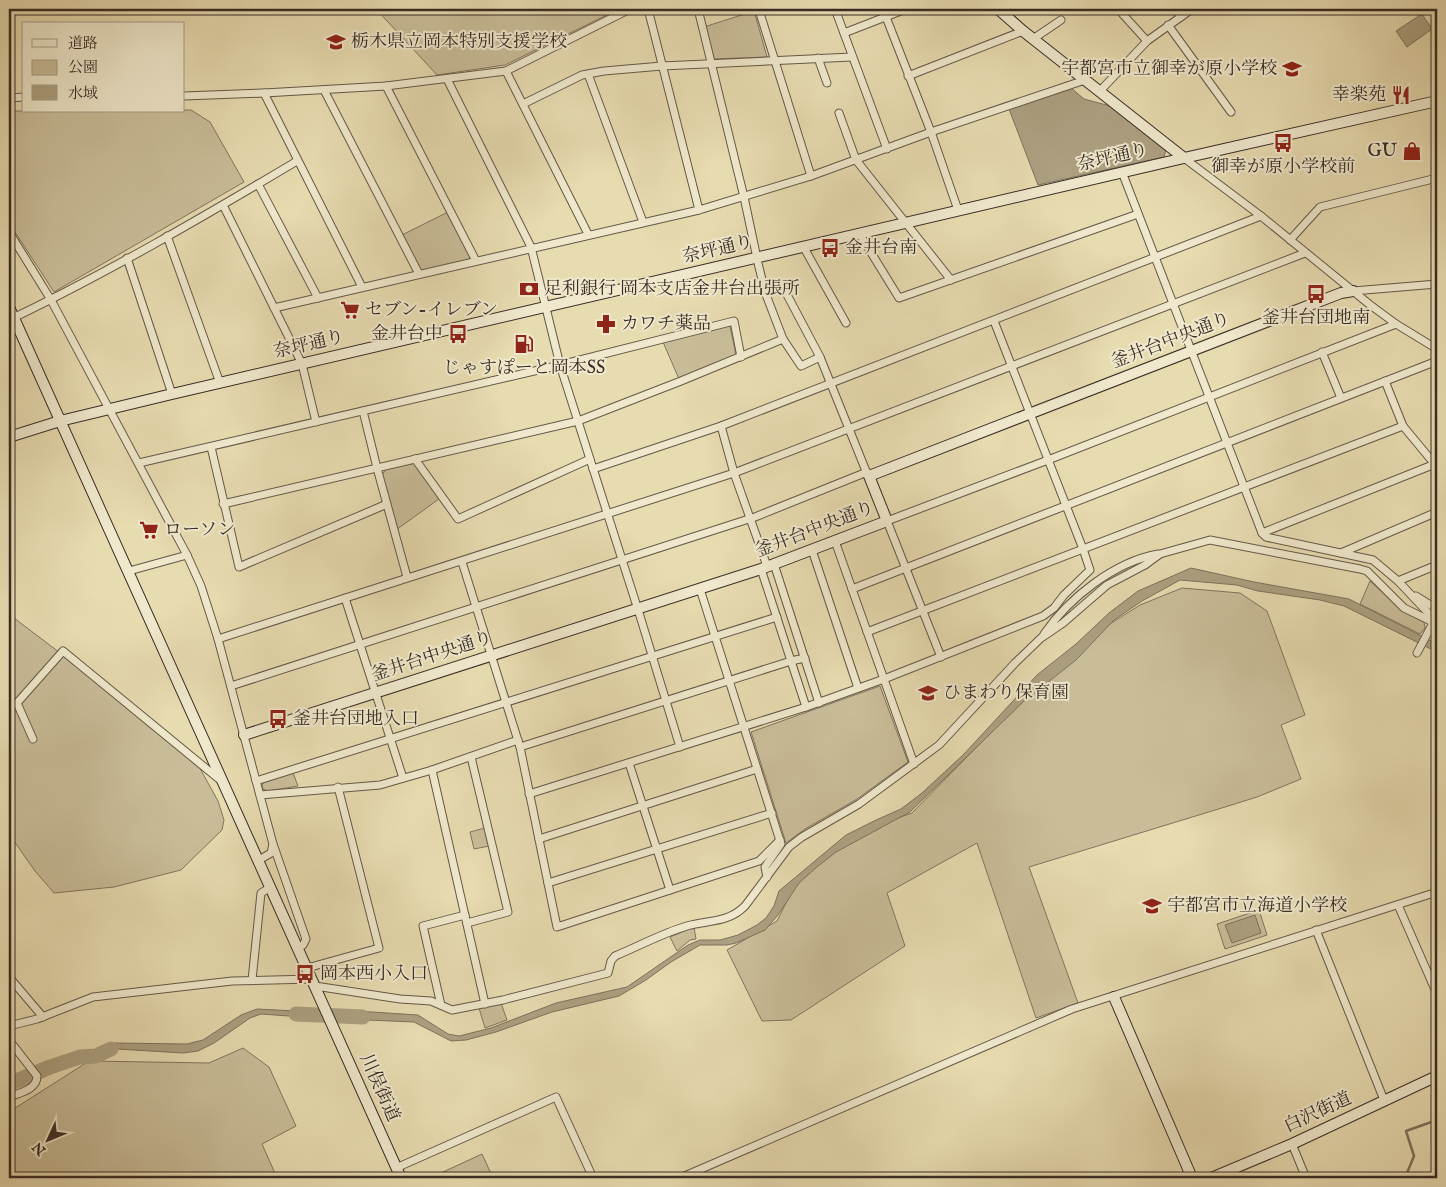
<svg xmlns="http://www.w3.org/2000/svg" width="1446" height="1187" viewBox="0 0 1446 1187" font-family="'IM FELL English','Noto Serif JP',serif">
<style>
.green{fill:#c9bd99;stroke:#817460}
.water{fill:#aca081;stroke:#7e725d}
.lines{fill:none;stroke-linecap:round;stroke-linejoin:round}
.stream{stroke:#7e725d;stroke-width:2.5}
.river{stroke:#aca081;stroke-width:15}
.street-casing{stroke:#645848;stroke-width:9}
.secondary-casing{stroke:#392c26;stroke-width:12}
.street{stroke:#efe8cc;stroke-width:7}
.secondary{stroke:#efe8cc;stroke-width:10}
.labels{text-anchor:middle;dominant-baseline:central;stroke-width:4;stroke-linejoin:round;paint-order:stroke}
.poi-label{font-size:18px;fill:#392c26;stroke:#efe8cc;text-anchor:start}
.street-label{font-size:18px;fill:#392c26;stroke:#efe8cc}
</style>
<rect width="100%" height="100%" fill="#e7dbb0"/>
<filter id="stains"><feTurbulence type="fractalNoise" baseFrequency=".004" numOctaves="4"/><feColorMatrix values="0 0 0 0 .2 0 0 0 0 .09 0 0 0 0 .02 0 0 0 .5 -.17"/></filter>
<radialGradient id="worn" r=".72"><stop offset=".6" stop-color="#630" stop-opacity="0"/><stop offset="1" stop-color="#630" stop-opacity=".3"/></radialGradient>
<g class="green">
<path d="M376,9H619L505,65L437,75Z"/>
<path d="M754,11L767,57L713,59L704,27Z"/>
<path d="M184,110H191L210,122L244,182L54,292L15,232L9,210V111H184Z"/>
<path d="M448,212L472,259L421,271L402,235Z"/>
<path d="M730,326L736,355L679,379L663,342Z"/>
<path d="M415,463L439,499L396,530L382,475L386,469Z"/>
<path d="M1370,581L1404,612L1424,622L1425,628L1420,634L1360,604Z"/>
<path d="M1182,588L1240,593L1267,611L1305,715L1281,725L1301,779L1257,797L1225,807L1029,867L1078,1003L1036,1018L977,843L887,893L905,946L791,1020L762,1021L727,950L777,921L800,875L865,830L912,813L1021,702L1105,627L1140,605Z"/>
<path d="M9,611L14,618L117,696L197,763L218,801L224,820L222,830L181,870L114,887L54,893L35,871L9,834Z"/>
<path d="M880,686L908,762L857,799L805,829L786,843L751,732Z"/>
<path d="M293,773L298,786L268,791L263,789L262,785L265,781Z"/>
<path d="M485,828L489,846L474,849L470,832Z"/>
<path d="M1259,910L1267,935L1225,949L1217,924Z"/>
<path d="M694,927L696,939L690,940L677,951L670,937Z"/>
<path d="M501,1003L507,1020L485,1028L479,1008Z"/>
<path d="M243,1048L269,1067L296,1126L262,1144L277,1178H9V1112L89,1061L209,1063Z"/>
<path d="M482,1154L493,1178H430Z"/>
</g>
<g class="water">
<path d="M1422,14L1432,29L1407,47L1396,31Z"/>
<path d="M1071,88L1084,99L1110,106L1166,150L1164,157L1038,185L1009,109Z"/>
<path d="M1191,568L1254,582L1349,599L1437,644V652L1344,606L1320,600L1258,591L1237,585L1180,580L1142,601L1114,620L1076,660L1024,701L910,812L836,852L818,866L799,883L778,915L765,930L736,943L727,945H700L671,962L646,980L619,996L552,1012L496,1032L466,1040L451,1041L414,1022L344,1019L341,1010L418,1015L448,1034L459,1036L491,1028L556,1003L627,987L688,945L700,940H720L738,935L757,925L766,918L774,906L779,891L846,835L876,820L901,809L922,793L964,754L1037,675L1076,644L1109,613L1138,591Z"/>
<path d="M1255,915L1261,933L1232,943L1225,925Z"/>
<path d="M257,1009L316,1012L317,1018L261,1014L250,1018L214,1043L198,1051L183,1053L117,1049L94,1058L92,1052L115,1043L187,1044L203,1040L241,1015Z"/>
<path d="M50,1064L51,1070L9,1088V1082Z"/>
</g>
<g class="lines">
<path class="stream" d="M1405,1178L1414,1156L1406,1131L1437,1120"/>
<g class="river">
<path d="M296,1014L363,1017"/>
<path d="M9,1084L50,1067L80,1057L96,1056L111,1049"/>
</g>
<g class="street-casing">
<g id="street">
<path d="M648,9L699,210"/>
<path d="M835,9L887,149"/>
<path d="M1118,9L1147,41"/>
<path d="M1175,9L1181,17"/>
<path d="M759,10L811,176"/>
<path d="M886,17L931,132L958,210"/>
<path d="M1168,25L1231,112"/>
<path d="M844,33L906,9"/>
<path d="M1033,39L1061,20"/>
<path d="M818,58L827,83"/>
<path d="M506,71L588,234"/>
<path d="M588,74L643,222"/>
<path d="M908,76L1023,31"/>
<path d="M447,79L531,247L560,365L640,616L680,747"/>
<path d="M386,86L476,261"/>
<path d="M324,90L419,274"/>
<path d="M1100,91L1147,41L1192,9"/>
<path d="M264,93L362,287"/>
<path d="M184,96L264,93L386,86L506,71L630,9"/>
<path d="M9,98L24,97"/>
<path d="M523,104L582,75L604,71L662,66L852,57"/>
<path d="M839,113L856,160L951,280"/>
<path d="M1184,158L1261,216L1369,304L1396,324L1437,349"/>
<path d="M1122,172L1262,533L1266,537L1373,560L1398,581L1432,617L1433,623L1417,653"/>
<path d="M258,184L318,298"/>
<path d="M223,205L302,364L316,422"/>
<path d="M9,232L51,300L187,555L129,571"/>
<path d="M859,233L899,298L1138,214"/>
<path d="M167,236L220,383"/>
<path d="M1290,240L1320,207L1437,178"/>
<path d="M803,246L846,323"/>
<path d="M127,258L172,394"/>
<path d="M1353,291L1437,284"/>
<path d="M765,292L784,289L820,357L868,476"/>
<path d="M274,308L699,210L811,176L931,132L1085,80"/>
<path d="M9,320C107,273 203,217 297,161"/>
<path d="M783,339L801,366L820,357"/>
<path d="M1322,352L1341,398"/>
<path d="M1385,381L1403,426L1437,467"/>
<path d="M363,411L377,468L407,577"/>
<path d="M721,426L734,473L767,566"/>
<path d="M211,447L239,567L387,504"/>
<path d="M415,459L458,519L590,459"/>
<path d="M139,463L560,365L734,321L741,357"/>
<path d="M593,469L721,426L1261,216"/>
<path d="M223,504L578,421L681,381L783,339L765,292L758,263L744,197L698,9"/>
<path d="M1262,533L1435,464"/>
<path d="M835,541L914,764"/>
<path d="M812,550L858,688"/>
<path d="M1341,553L1437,512"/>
<path d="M187,555L201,586L218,639L273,844L271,853L259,860"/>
<path d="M462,562L520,747L557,927L759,861L780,840"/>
<path d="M774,564L819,703"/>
<path d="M761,569L806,707"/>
<path d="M1398,581L1437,565"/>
<path d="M700,589L781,844L765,867L767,877"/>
<path d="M852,589L1437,361"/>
<path d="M1416,596L1437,609"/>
<path d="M345,598L403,778"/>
<path d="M867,632L1403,426"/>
<path d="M1044,634C1069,598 1114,562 1158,554"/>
<path d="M218,639L734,473L1305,253"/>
<path d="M941,657L887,521L1048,460L1396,324"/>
<path d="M231,686L755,517L867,472"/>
<path d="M33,739L17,703L63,651L219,779"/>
<path d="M520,747L791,661L805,658"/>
<path d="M629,763L670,890"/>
<path d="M432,770L485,1004"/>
<path d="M256,781L777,617"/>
<path d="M529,794L806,707L884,679L1043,616L1054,608L1064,595L1090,570L1083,549L994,321"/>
<path d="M260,795L380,785L432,770L518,740"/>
<path d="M539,839L757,769"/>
<path d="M273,844L306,939L303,945L298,948"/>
<path d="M548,883L772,813"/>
<path d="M1398,905L1437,994"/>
<path d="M467,923L508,912L471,757"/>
<path d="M1316,930L1384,1100"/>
<path d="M307,968L379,948L338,787"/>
<path d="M9,977L43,1017"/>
<path d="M252,980L261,893L271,887"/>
<path d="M315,986L400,999L431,1001L452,1010L503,1000L608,973L611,961L615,956C637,947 665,932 687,926C709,920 728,923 745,906L789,847L802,837L859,804L939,745L1015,663L1041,638L1063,623L1107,585L1145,565L1160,554L1210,540L1360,569L1367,571L1404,608L1437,624"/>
<path d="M441,1005L423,926L465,915"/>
<path d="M9,1026L37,1019L93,997L232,981L312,979"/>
<path d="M9,1040L37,1076C37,1090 19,1093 9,1097"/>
<path d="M1292,1144L1306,1178"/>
<path d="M396,1168L556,1097L593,1178"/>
<path d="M680,1178L1072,1009L1437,892"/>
</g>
</g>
<g class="secondary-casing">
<g id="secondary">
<path d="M998,9L1023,31L1184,158"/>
<path d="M9,307L401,1178"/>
<path d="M9,437L60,421L172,394L1184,158L1437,101"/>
<path d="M244,735L761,569L887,521L869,476L1341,293L1353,291"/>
<path d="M1114,997L1192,1178"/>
<path d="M1211,1178L1292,1144L1437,1076"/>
</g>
</g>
<use href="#street" class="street"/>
<use href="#secondary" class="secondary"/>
</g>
<defs>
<g id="school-bare" transform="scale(1.5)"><path d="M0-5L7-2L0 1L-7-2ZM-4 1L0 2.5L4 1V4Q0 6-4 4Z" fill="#8f2418" stroke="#efe8cc" stroke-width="2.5" paint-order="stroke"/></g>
<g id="restaurant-bare" transform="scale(1.5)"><path d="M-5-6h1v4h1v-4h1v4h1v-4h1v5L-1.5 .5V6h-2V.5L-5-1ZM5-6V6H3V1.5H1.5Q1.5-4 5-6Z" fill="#8f2418" stroke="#efe8cc" stroke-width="2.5" paint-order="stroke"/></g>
<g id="bus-bare" transform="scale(1.5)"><path d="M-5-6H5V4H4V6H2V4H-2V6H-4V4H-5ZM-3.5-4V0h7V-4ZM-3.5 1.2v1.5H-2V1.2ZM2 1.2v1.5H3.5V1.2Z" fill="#8f2418" stroke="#efe8cc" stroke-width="2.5" paint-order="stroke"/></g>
<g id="shop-bare" transform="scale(1.5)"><path d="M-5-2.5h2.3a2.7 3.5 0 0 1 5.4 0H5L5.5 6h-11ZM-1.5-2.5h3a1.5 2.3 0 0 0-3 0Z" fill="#8f2418" stroke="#efe8cc" stroke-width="2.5" paint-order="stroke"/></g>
<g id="bank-bare" transform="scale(1.5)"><path d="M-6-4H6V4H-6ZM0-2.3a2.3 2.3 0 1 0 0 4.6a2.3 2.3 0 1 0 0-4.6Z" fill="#8f2418" stroke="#efe8cc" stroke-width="2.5" paint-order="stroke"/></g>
<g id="supermarket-bare" transform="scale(1.5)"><path d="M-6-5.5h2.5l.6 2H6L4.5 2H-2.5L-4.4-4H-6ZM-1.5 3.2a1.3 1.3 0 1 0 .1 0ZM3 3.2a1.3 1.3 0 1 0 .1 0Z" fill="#8f2418" stroke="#efe8cc" stroke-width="2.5" paint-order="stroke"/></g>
<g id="pharmacy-bare" transform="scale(1.5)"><path d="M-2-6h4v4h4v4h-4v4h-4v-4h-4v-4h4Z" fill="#8f2418" stroke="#efe8cc" stroke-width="2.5" paint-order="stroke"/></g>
<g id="fuel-bare" transform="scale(1.5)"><path d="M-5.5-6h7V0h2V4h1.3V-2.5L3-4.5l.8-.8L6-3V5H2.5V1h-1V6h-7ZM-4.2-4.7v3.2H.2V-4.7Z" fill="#8f2418" stroke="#efe8cc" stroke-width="2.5" paint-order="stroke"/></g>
</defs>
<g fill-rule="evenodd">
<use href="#school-bare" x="336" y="42"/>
<use href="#school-bare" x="1292" y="69"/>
<use href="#restaurant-bare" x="1401" y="95"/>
<use href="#bus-bare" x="1283" y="143"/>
<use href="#shop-bare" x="1412" y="151"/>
<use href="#bus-bare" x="830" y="248"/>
<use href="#bank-bare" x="529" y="289"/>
<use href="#bus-bare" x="1316" y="294"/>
<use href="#supermarket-bare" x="350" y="310"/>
<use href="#pharmacy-bare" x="606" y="324"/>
<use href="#bus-bare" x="458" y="334"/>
<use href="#fuel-bare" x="524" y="344"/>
<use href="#supermarket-bare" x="149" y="530"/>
<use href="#school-bare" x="928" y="693"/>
<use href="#bus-bare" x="278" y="719"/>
<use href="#school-bare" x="1152" y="906"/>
<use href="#bus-bare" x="305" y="974"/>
</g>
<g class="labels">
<g class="poi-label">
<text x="351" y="42">栃木県立岡本特別支援学校</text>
<text x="1277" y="69" text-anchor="end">宇都宮市立御幸が原小学校</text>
<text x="1386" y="95" text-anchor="end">幸楽苑</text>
<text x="1397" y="151" text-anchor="end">GU</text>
<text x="1283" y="167" text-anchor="middle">御幸が原小学校前</text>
<text x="845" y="248">金井台南</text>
<text x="544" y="289">足利銀行 岡本支店金井台出張所</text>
<text x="365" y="310">セブン-イレブン</text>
<text x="1316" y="318" text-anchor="middle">釜井台団地南</text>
<text x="621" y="324">カワチ薬品</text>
<text x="443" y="334" text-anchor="end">金井台中</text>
<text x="524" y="368" text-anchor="middle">じゃすぽーと岡本SS</text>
<text x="164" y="530">ローソン</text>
<text x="943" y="693">ひまわり保育園</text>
<text x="293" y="719">釜井台団地入口</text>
<text x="1167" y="906">宇都宮市立海道小学校</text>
<text x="320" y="974">岡本西小入口</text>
</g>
<g class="street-label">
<text transform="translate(1113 158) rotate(-13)">奈坪通り</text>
<text transform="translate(718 250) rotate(-13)">奈坪通り</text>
<text transform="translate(1171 341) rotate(-21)">釜井台中央通り</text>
<text transform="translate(309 345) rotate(-13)">奈坪通り</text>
<text transform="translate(815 530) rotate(-21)">釜井台中央通り</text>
<text transform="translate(432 657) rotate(-18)">釜井台中央通り</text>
<text transform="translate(379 1088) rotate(66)">川俣街道</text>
<text transform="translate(1318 1113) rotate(-25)">白沢街道</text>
</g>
</g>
<rect width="1446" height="1187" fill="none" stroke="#e7dbb0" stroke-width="30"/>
<rect x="10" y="10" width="1426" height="1167" fill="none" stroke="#392c26" stroke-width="2.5"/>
<rect x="15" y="15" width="1416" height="1157" fill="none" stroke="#392c26"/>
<rect x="22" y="22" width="162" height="90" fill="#efe8cc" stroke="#a69d8a"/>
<rect x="32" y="39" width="25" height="8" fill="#efe8cc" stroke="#a69d8a"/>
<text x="68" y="48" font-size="15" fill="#392c26">道路</text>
<rect x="32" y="60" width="25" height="15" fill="#c9bd99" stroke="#a69d8a"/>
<text x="68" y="72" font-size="15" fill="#392c26">公園</text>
<rect x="32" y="85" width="25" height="15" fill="#aca081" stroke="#a69d8a"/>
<text x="68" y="98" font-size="15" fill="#392c26">水域</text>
<g transform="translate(48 1140) rotate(226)" stroke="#efe8cc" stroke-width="4" paint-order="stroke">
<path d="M0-4L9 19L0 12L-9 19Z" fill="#392c26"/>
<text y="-8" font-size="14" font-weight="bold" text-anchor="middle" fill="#392c26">N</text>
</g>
<rect width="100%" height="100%" filter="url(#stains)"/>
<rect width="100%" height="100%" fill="url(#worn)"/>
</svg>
